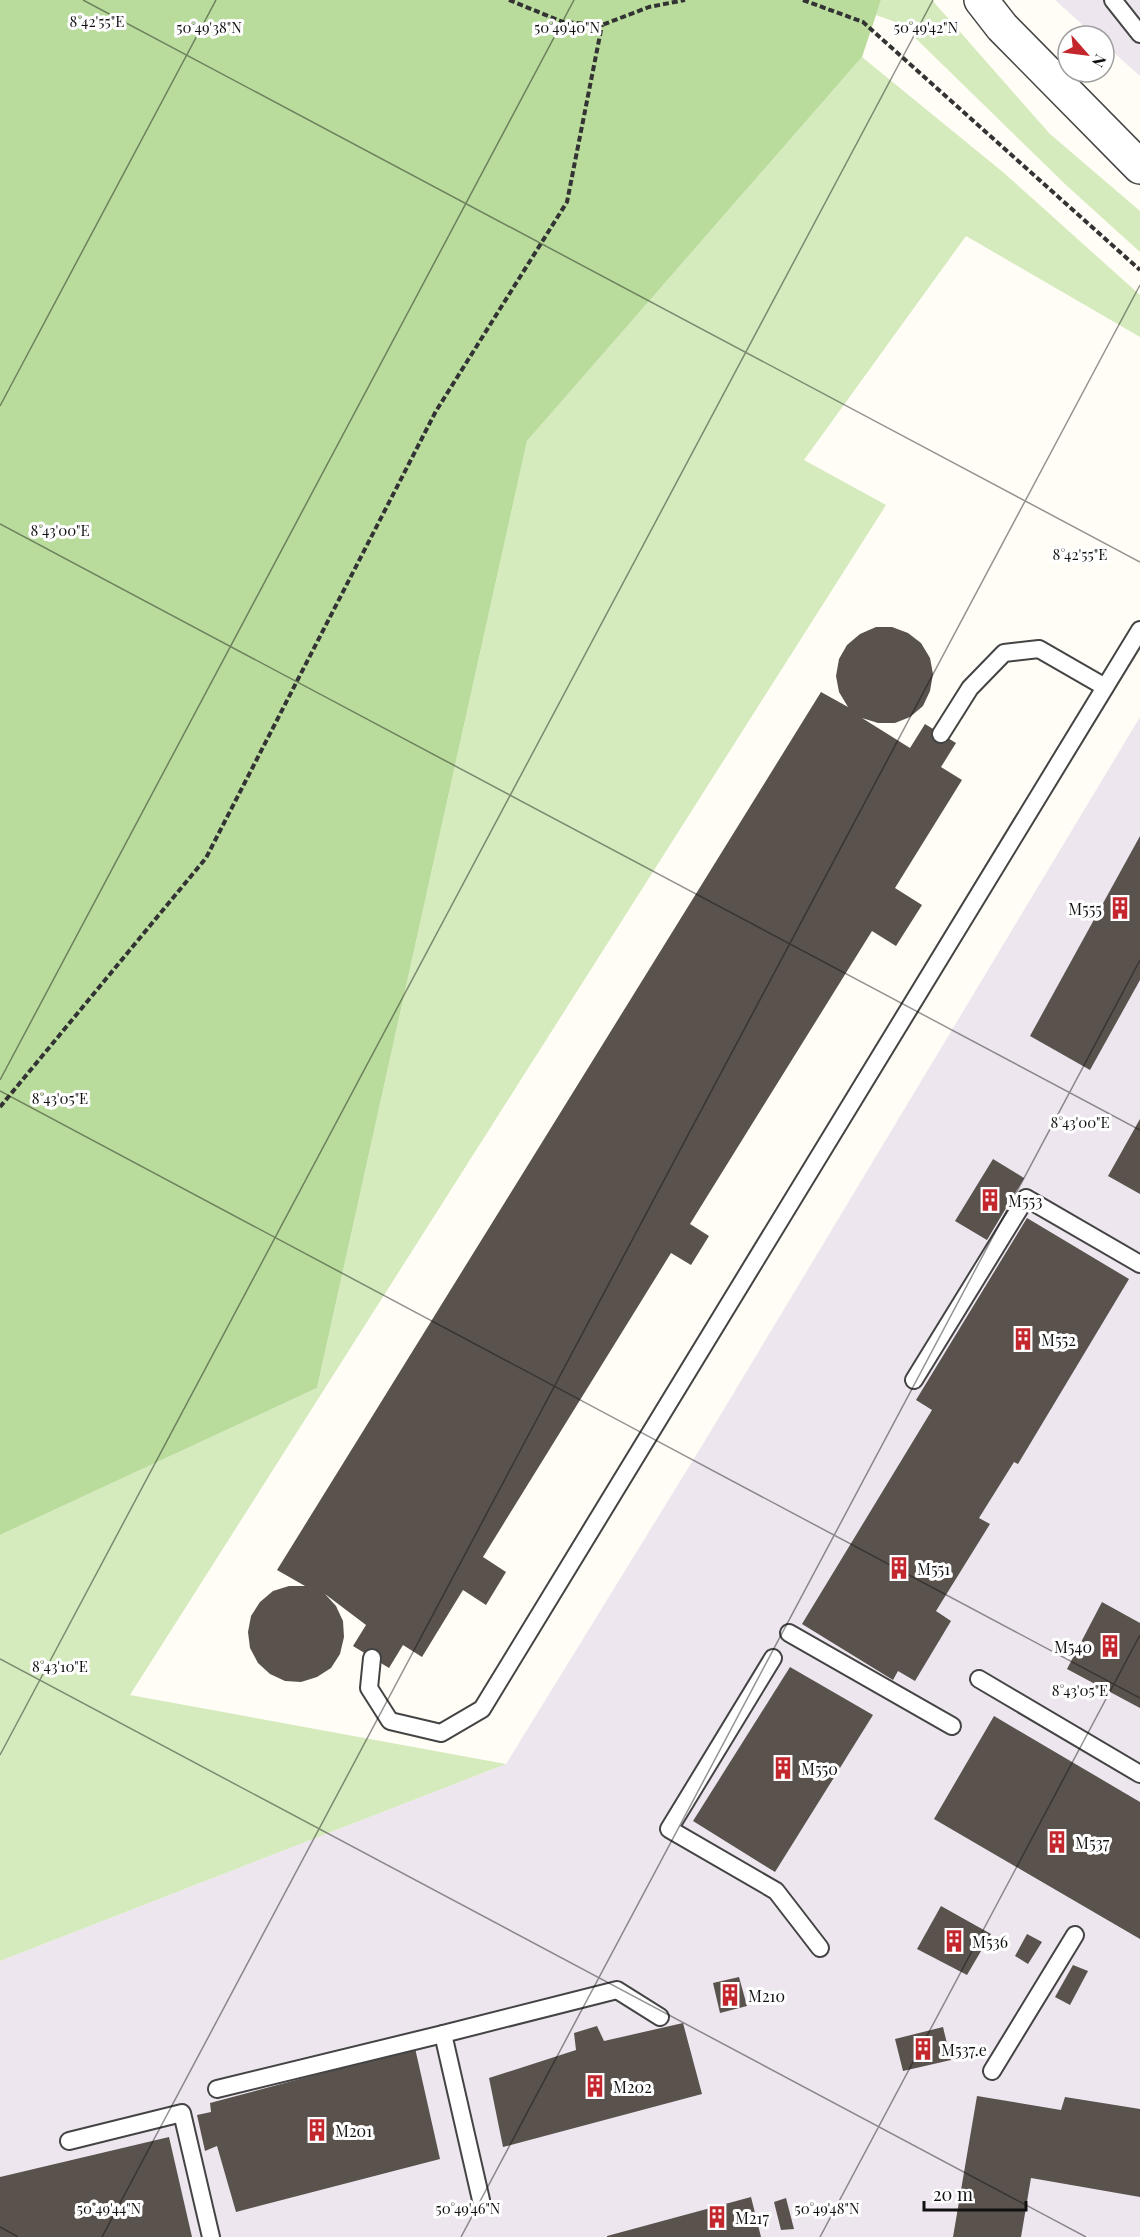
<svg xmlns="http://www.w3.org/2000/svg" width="1140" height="2237" viewBox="0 0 1140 2237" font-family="'Playfair Display',serif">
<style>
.industrial{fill:#eee6ef}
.green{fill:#d5ebbd}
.forest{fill:#b9dc9c}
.building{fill:#5a524d}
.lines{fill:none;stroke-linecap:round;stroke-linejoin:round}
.lane-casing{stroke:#444;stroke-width:20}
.street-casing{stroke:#444;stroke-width:36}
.path{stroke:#333;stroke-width:4;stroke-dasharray:6 3;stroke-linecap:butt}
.lane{stroke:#fff;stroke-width:16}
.street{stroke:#fff;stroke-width:33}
.ticks{fill:none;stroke:#111;stroke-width:1.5;stroke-opacity:0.45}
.labels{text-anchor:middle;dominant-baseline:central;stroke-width:6;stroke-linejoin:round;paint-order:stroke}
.poi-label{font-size:16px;fill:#111;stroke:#fff;text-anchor:start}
.ticks-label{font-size:15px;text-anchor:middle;fill:#111;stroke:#fff;stroke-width:6;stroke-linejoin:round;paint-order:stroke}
</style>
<rect width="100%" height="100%" fill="#fffdf5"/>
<g class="industrial">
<path d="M1055,0H1140V76L1104,44V36H1095Z"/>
<path d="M1140,717V2237H0V1961L506,1764L706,1439Z"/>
</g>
<g class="green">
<path d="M881,0H932L1050,134L1140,211V252L1066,185L901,24L876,15Z"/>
<path d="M862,57L1004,173L1140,295V337L966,236L804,460L886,505L130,1695L506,1764L0,1961V1535L317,1388L527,441Z"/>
</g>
<path class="forest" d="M0,0H881L862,57L527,441L317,1388L0,1535Z"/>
<g class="building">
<path d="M876,627H892L908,633L921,643L930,658L933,674L930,691L923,706L910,717L895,723H878L862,718L910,748L925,724L956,743L941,767L962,780L895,888L922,905L896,946L872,931L690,1224L709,1236L691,1265L671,1253L483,1557L506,1572L486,1605L463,1590L422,1657L403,1645L389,1668L353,1646L366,1625L325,1594L336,1606L343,1621L344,1637L340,1654L331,1668L317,1677L301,1682L285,1681L270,1674L258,1663L250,1648L248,1632L251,1616L260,1602L273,1591L289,1586H305L277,1570L821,692L848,707L839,692L836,676L839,659L847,645L860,634Z"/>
<path d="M1140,836V980L1090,1070L1030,1036Z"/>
<path d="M1140,1119V1194L1108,1176Z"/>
<path d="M993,1159L1024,1178L987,1240L955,1221Z"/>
<path d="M1027,1218L1129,1279L1018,1464L1014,1462L979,1518L990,1524L936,1611L951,1621L915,1681L898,1671L893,1680L802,1624L932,1410L916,1400Z"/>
<path d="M1102,1602L1140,1623V1708L1067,1669Z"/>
<path d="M790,1667L873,1715L775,1872L693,1821Z"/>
<path d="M994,1716L1140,1802V1939L934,1819Z"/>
<path d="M941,1906L991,1934L967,1975L917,1949Z"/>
<path d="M1027,1934L1042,1942L1028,1964L1015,1956Z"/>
<path d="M1073,1965L1088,1971L1070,2005L1055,1997Z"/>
<path d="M739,1977L747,2006L720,2013L713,1983Z"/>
<path d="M683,2023L702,2094L503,2147L489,2078L576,2050L574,2033L597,2026L604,2041Z"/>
<path d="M943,2027L951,2060L903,2071L895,2039Z"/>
<path d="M415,2048L440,2159L236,2212L217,2146L205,2151L197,2115L211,2112L210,2103Z"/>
<path d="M977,2096L1061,2110L1065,2097L1140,2109V2197L1031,2178L1021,2237H953Z"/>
<path d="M169,2137L192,2237H0V2177Z"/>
<path d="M751,2197L761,2237H607V2236Z"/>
<path d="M786,2198L794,2229L781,2230L774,2202Z"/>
</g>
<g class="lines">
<g class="lane-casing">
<g id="lane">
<path d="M1113,0L1140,34"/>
<path d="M941,734L970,688L1004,653L1039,649L1105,687"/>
<path d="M914,1380L1026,1198L1140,1264"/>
<path d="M789,1633L952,1726"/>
<path d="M372,1658L369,1688L390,1721L441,1733L482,1709L1140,630"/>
<path d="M773,1658L669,1829L776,1891L820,1948"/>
<path d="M979,1679L1140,1774"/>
<path d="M992,2071L1075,1935"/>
<path d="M217,2089L443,2034"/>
<path d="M69,2141L182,2113L211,2237"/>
<path d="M481,2200L443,2034L617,1990L660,2017"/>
</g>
</g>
<g class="street-casing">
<path id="street" d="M981,0L1002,27L1140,167"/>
</g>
<g class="path">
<path d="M509,0L563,22L602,25L649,7L685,0"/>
<path d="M803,0L863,22L1140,270"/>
<path d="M0,1107L206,858L436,411L567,202L602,25"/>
</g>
<use href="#lane" class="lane"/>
<use href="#street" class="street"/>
</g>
<path class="ticks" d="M83,0L1140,562M0,406L216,0M0,524L1140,1130M0,1080L574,0M0,1091L1140,1698M0,1659L1086,2237M0,1755L933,0M0,2227L18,2237M102,2237L1140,285M461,2237L1140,960M820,2237L1140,1635"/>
<defs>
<g id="building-bare" transform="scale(1.8)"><path d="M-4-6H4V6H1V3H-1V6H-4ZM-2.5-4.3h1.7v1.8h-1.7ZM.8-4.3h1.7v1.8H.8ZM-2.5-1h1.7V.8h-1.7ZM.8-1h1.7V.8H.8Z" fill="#c4262e" stroke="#fff" stroke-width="2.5" paint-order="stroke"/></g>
</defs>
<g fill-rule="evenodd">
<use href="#building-bare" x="1120" y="908"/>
<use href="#building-bare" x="990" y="1200"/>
<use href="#building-bare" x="1023" y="1339"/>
<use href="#building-bare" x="899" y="1568"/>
<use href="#building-bare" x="1110" y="1646"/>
<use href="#building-bare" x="783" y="1768"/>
<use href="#building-bare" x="1057" y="1842"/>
<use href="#building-bare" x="954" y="1941"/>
<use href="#building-bare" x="730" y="1995"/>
<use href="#building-bare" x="923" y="2049"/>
<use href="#building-bare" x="595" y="2086"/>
<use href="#building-bare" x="317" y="2130"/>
<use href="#building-bare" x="717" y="2217"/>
</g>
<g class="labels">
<g class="poi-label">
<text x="1102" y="908" text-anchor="end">M555</text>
<text x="1008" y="1200">M553</text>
<text x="1041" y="1339">M552</text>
<text x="917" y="1568">M551</text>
<text x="1092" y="1646" text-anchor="end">M540</text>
<text x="801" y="1768">M550</text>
<text x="1075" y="1842">M537</text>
<text x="972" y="1941">M536</text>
<text x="748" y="1995">M210</text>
<text x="941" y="2049">M537.e</text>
<text x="613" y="2086">M202</text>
<text x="335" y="2130">M201</text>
<text x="735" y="2217">M217</text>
</g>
</g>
<g class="ticks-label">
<text x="97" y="27">8°42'55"E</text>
<text x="209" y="33">50°49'38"N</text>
<text x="567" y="33">50°49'40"N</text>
<text x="926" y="33">50°49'42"N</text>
<text x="60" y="536">8°43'00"E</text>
<text x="1080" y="560">8°42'55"E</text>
<text x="60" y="1104">8°43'05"E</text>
<text x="1080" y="1128">8°43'00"E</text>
<text x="60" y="1672">8°43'10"E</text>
<text x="1080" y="1696">8°43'05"E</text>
<text x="109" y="2214">50°49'44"N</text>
<text x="468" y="2214">50°49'46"N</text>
<text x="827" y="2214">50°49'48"N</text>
</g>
<g transform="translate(1086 54) rotate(118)"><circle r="28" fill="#ffffff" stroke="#a0a0a0" stroke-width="1.5"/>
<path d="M0-4.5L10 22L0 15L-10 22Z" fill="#c4262e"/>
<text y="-9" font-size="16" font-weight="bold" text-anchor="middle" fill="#111111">N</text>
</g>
<path d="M924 2201v9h102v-9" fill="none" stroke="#111111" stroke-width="3"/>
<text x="933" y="2201" font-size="18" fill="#111111" stroke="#ffffff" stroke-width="4.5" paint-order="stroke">20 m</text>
</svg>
